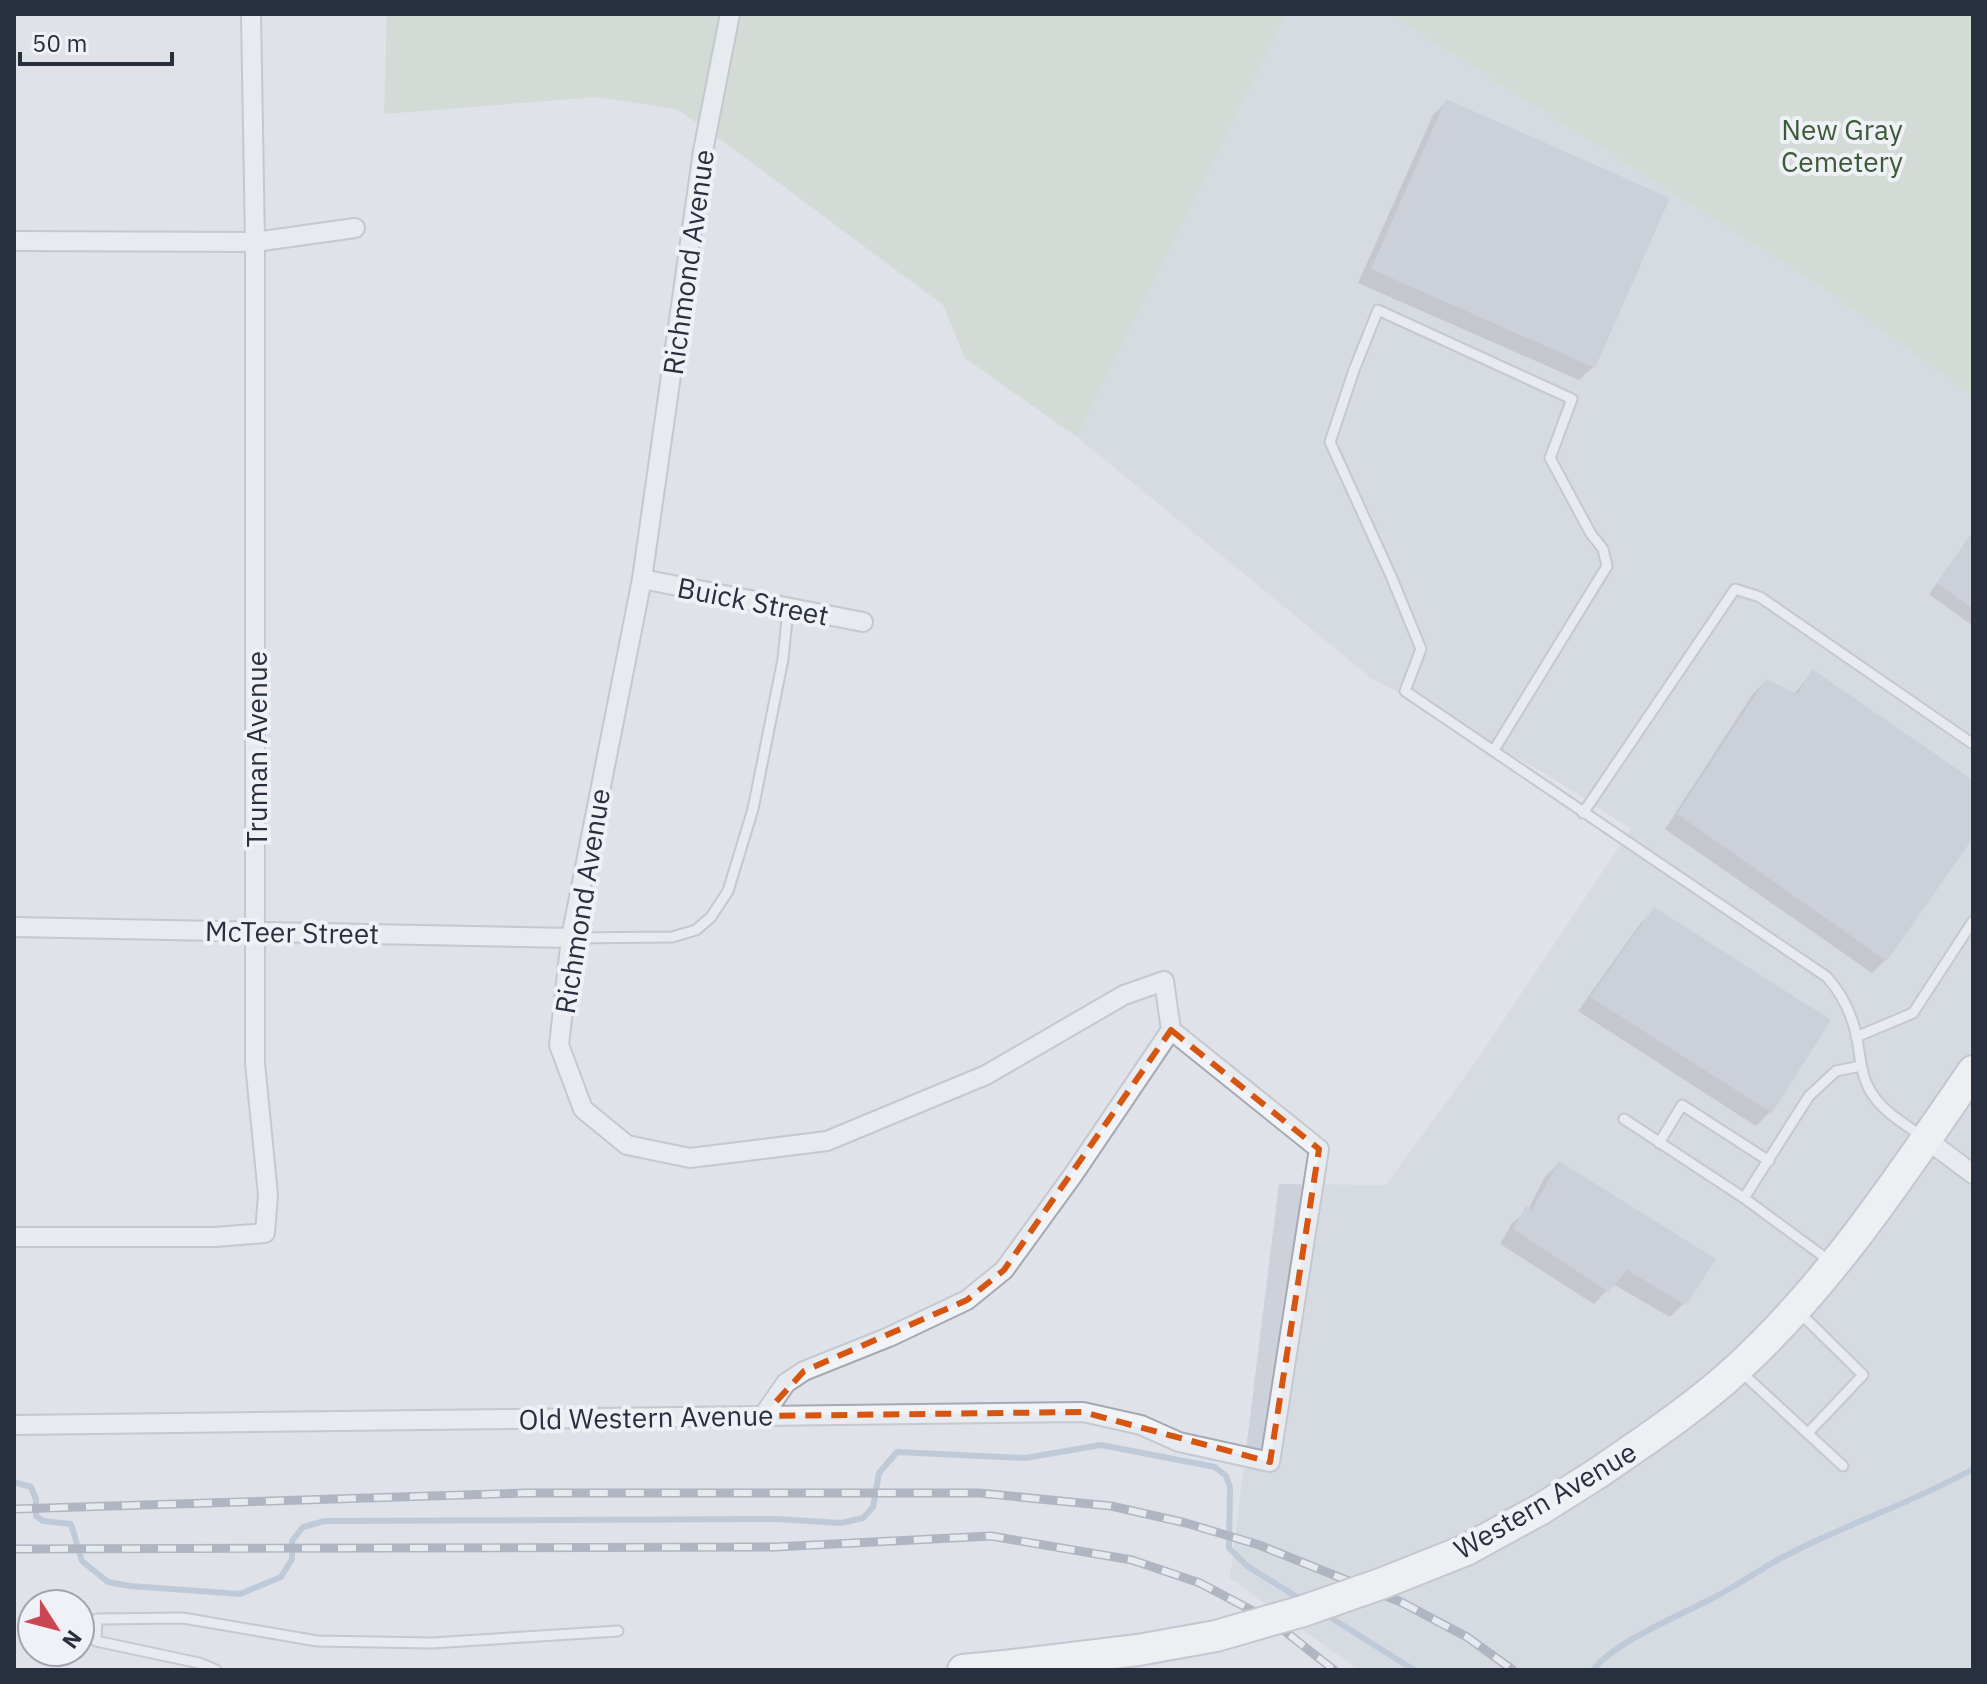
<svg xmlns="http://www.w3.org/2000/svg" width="1987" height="1684" viewBox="0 0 1987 1684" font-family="'IBM Plex Sans',sans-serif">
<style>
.built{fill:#cdd1da}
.green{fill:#c4d2c0}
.shadow{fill:#0003}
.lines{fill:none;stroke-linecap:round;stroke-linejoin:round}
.stream{stroke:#9aaec8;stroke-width:6}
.building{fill:#b6bbc5}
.lane-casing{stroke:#a4a9b2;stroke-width:13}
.street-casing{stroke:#a4a9b2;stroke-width:22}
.primary-casing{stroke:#9fa6b4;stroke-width:34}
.lane{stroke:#f2f3f7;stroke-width:9}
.street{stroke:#f2f3f7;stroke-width:18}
.primary{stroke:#fff;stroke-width:30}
.rail-casing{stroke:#798192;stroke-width:9}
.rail{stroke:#eff1f6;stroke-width:6;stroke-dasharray:18;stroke-linecap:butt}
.primary-bridge-casing{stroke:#9fa6b4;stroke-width:34;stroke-linecap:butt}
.primary-bridge{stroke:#fff;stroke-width:30}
.marked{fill:none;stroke:#d55511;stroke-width:6;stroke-dasharray:16 10;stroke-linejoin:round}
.labels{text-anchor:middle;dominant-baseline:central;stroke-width:8;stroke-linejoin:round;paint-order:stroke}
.park-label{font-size:28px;fill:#3b5b36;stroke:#eff1f6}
.street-label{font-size:28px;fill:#282f3f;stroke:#eff1f6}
</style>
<rect width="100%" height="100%" fill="#dfe2e8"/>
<path class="built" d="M1286,14H1389L1825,289L1973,397V1670H1359L1230,1578L1279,1184L1386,1185L1477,1060L1631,829L1548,775L1371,678L1077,437Z"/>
<g class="green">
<path d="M387,14H1286L1077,437L965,358L943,305L742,155L677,109L596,97L384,114Z"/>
<path d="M1389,14H1973V397L1825,289Z"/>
</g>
<g class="shadow">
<path d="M1447,101L1593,367L1579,380L1358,283L1433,115Z"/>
<path d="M1973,532V626L1929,594Z"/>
<path d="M1812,672L1973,783V834L1885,960L1872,973L1665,829L1752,695L1766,681L1794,694Z"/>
<path d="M1654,910L1770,1112L1756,1126L1578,1011L1640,924Z"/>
<path d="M1559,1163L1684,1303L1670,1317L1613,1284L1594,1304L1500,1244L1512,1223L1528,1210L1545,1177Z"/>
</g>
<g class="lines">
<g class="stream">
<path d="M14,1482L31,1487L36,1499V1516L43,1521L71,1524L82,1561L108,1582L130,1586L240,1594L281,1577L292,1559V1541L303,1527L325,1521L776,1519L841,1523L863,1518L873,1507L879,1473L897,1452L1025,1458L1101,1445L1215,1467L1226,1476L1230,1487L1229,1548L1247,1566L1302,1600"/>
<path d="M1325,1614L1414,1670"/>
<path d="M1593,1670C1615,1642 1676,1617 1709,1600C1736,1587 1761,1568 1789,1554C1849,1523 1914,1502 1973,1469"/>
</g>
</g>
<g class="building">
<path d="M1446,99L1670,198L1595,368L1371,269Z"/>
<path d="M1973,533V609L1937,583Z"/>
<path d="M1812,669L1973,780V838L1887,961L1677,814L1766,679L1798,694Z"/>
<path d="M1654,907L1831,1020L1772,1113L1590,997Z"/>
<path d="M1559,1161L1716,1259L1686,1305L1627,1270L1609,1292L1513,1229L1526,1206L1532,1210Z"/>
</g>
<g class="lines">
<g class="lane-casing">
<g id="lane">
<path d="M1494,750L1607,566L1603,549L1591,534L1550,458L1572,399L1378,310L1354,370L1330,442L1391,576L1421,649L1405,691L1827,977C1843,995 1852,1014 1857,1038C1860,1056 1861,1076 1871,1092C1883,1112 1905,1124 1923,1137"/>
<path d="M1583,813L1735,589L1760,597L1973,744"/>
<path d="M571,938L672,937L696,930L711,917L728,891L753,809L783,659L788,609"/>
<path d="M1856,1037L1913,1013L1973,921"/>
<path d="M1624,1119L1744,1198L1809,1096L1836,1071L1861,1066"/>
<path d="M1659,1143L1682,1105L1769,1161"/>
<path d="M1744,1198L1831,1262"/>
<path d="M1798,1311L1863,1375L1808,1433"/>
<path d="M1740,1371L1843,1466"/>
<path d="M216,1670L199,1663L96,1641L97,1619L183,1618L317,1641L432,1643L618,1631"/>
</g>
</g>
<g class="street-casing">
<g id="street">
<path d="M730,14L703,151L642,579L571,938L559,1045L583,1109L627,1145L690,1158L827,1141L986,1075L1124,995L1164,981L1171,1030L1073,1175L1004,1270L967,1300L889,1337L804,1371L786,1383L763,1416"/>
<path d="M14,241L255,242L355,228"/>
<path d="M642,579L863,622"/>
<path d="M14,927L571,938"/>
<path d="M1926,1139L1973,1174"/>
<path d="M14,1237H215L265,1233L268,1195L255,1063V242L251,14"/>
<path d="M14,1425L1083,1412L1141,1425L1179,1442L1270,1462L1319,1149L1171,1030"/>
</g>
</g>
<g class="primary-casing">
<g id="primary">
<path d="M1598,1473C1646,1440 1696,1407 1739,1367C1832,1281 1902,1174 1973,1071"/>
<path d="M963,1670L1004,1666"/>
</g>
</g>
<use href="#lane" class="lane"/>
<use href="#street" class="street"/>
<use href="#primary" class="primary"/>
<g class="rail-casing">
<g id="rail">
<path d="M14,1509L527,1493H979L1111,1506L1186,1523L1259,1545L1401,1602L1467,1637L1513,1670"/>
<path d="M14,1549L775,1547L991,1536L1132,1560L1200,1583L1272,1621L1334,1670"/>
</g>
</g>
<use href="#rail" class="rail"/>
<g class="primary-bridge-casing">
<path id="primary-bridge" d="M1004,1666L1138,1650L1216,1636L1303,1611L1383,1583L1466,1550L1541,1509L1598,1473"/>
</g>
<use href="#primary-bridge" class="primary-bridge"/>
</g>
<path d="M0 0H1987V1684H0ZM1171,1030L1319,1149L1270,1462L1083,1412L763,1416L804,1371L967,1300L1004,1270Z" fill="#dfe2e8" fill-opacity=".55" fill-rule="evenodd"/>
<path class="marked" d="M1171,1030L1319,1149L1270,1462L1083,1412L763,1416L804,1371L967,1300L1004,1270Z"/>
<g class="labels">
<g class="park-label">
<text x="1842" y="129">New Gray<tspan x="1842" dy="32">Cemetery</tspan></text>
</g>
<g class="street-label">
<text transform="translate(688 262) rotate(-82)">Richmond Avenue</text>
<text transform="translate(753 601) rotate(11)">Buick Street</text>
<text transform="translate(256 749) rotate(-90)">Truman Avenue</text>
<text transform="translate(582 901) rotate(-81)">Richmond Avenue</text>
<text transform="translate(292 932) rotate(1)">McTeer Street</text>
<text transform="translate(646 1417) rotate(-1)">Old Western Avenue</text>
<text transform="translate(1545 1500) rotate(-30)">Western Avenue</text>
</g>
</g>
<rect width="1987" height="1684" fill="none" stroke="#282f3f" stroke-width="32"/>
<g transform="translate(56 1628) rotate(126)"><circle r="38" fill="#eff1f6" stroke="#9fa3ad" stroke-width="2"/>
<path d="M0-6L14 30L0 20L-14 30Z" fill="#cc4552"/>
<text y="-12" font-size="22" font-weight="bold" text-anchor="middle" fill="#282f3f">N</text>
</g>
<path d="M20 52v12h152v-12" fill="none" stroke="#282f3f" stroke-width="4"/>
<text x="32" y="52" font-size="24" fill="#282f3f" stroke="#eff1f6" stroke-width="6" paint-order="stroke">50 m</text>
</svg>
